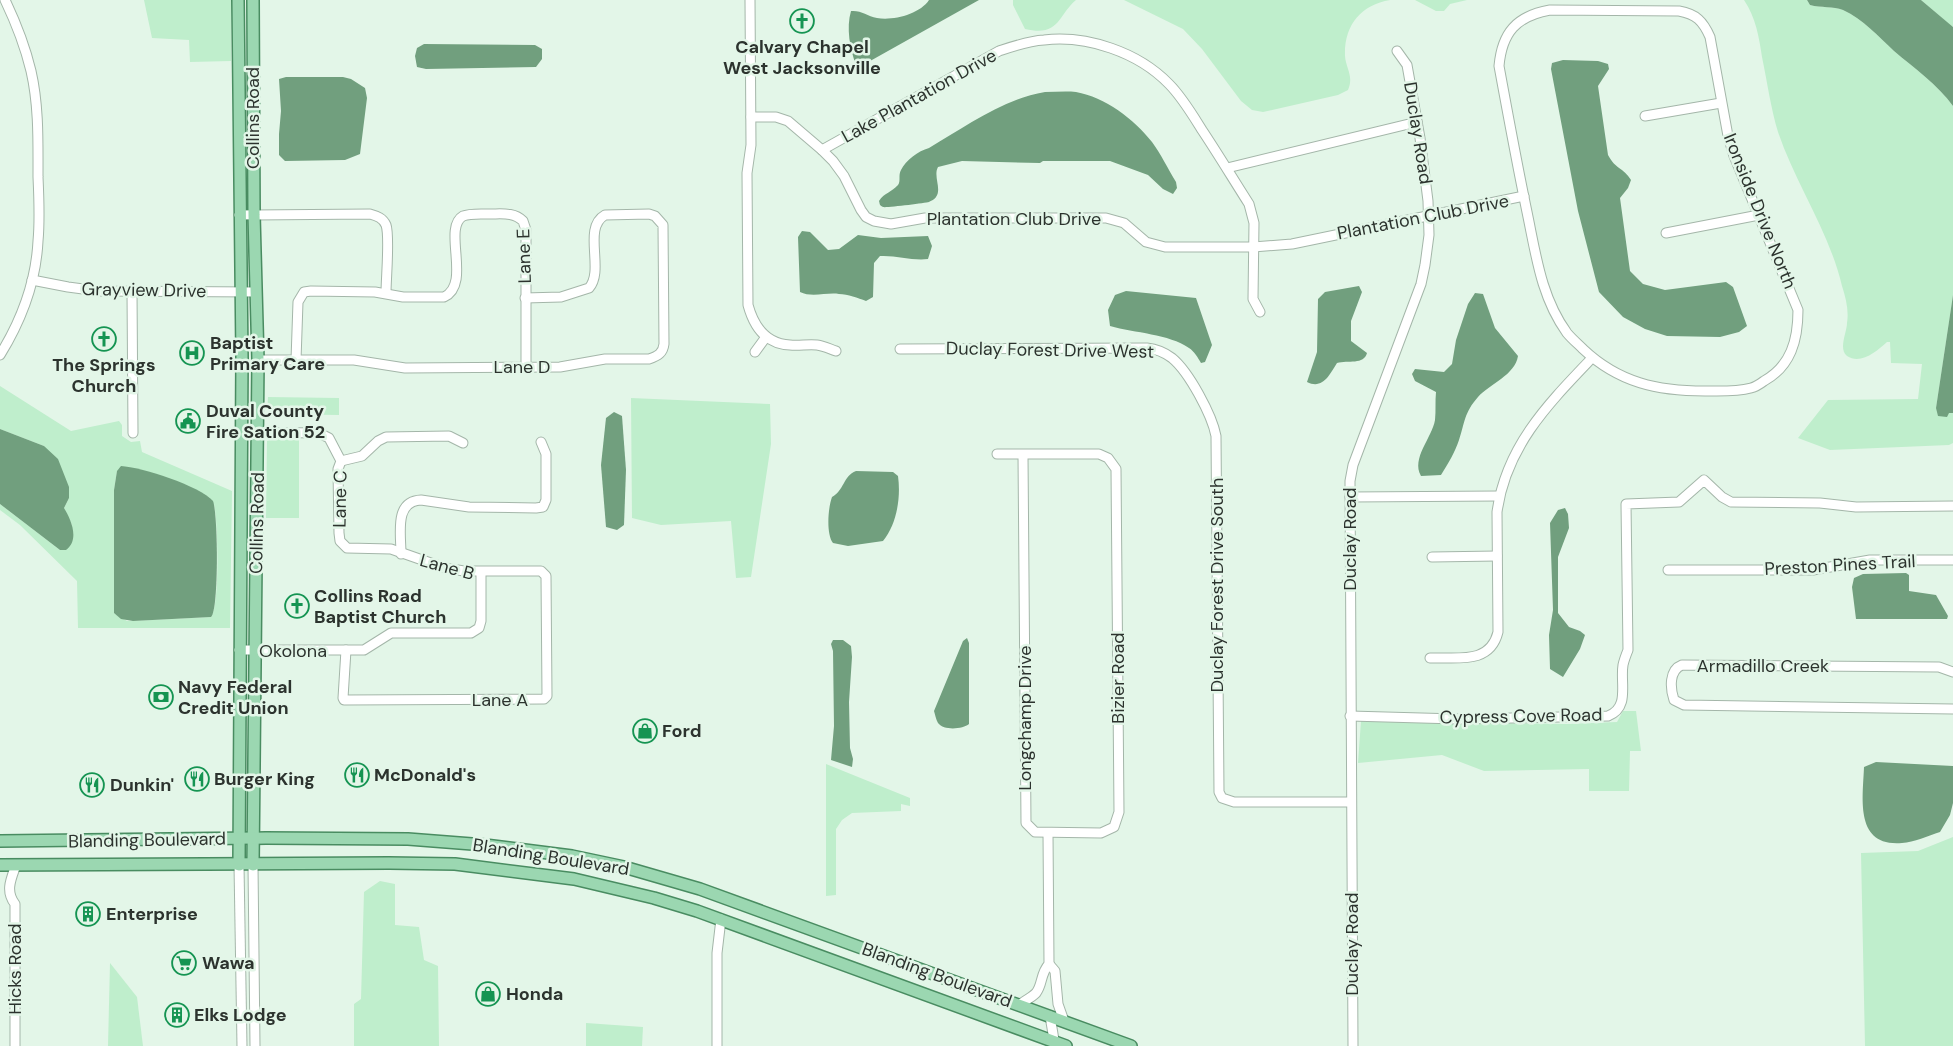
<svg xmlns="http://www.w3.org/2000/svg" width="1953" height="1046" viewBox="0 0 1953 1046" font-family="'DM Sans',sans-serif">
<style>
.green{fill:#bfeecc;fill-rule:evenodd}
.water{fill:#719f7e}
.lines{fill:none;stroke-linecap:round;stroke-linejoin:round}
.minor-casing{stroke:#a4b6a9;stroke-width:11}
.major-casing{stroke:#498c61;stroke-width:14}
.minor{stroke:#fff;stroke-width:9}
.major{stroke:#9bd7b1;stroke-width:11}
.labels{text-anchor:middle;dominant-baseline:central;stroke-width:5;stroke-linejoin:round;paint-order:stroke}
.poi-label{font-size:18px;font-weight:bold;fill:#2c332e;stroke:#e3f6e8;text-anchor:start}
.street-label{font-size:18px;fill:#2c332e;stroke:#e3f6e8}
</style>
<rect width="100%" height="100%" fill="#e3f6e8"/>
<g class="green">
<path d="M144,0H231V61L190,62L189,40L152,38Z"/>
<path d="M1013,0H1076C1057,16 1060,37 1025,29L1013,5Z"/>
<path d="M1124,0H1390C1361,5 1344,25 1345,56C1346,69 1354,76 1348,90L1338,95L1263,112L1252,110L1241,101L1202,49L1183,29Z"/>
<path d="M1415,0H1467L1450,4L1444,11H1436Z"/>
<path d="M1744,0H1807L1810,5C1821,8 1833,6 1843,10C1863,19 1879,37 1894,51C1914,68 1938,85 1953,106V295L1936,408L1953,413V443L1949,445L1830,450L1798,438L1828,400L1918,399L1922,364L1891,363L1890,342H1887C1877,351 1861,365 1847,356C1838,349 1847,332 1847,323C1849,311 1846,298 1842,286C1829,231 1796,185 1778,132C1771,109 1767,81 1762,57C1759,37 1756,18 1744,0Z"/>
<path d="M1921,0H1953V27L1950,25Z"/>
<path d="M0,386L71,431L119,421L122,425V436L131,442L140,441L142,452L232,491L230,628H78L77,581L20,525L0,510V504L60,550L72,541V525L64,508L69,498L44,446L0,429ZM117,471L214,504C218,521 220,606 211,617L133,621H127L114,613V490Z"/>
<path d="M268,397L339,398V415L267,414Z"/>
<path d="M631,398L770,404L771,444L751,577L736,578L731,521L661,525L632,518Z"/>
<path d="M283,436H299V518H266L267,441Z"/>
<path d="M1623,711H1636L1641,751H1630L1629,791H1589V769L1484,771L1442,755L1358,763L1361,721L1567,724L1617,722Z"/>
<path d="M826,764L910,798V806L901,804V811L852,813L842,820L836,829V895L826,896Z"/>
<path d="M1953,837V1046H1865L1861,853L1918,851Z"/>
<path d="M380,881L395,884V925L419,927L424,960L438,966L439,1046H354V1004L361,999L364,892Z"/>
<path d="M110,963L137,997L143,1046H108Z"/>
<path d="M586,1023L643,1027L642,1046H586Z"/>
</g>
<g class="water">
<path d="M929,0H979L863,65H856C850,49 846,28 851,11C861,10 867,16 877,18C893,21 920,14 929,0Z"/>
<path d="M1807,0H1921L1953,27V106C1938,85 1914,68 1894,51C1879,37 1863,19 1843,10C1833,6 1821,8 1810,5Z"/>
<path d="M424,44L535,45L542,49V59L536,67L426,69L417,67L415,56L417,48Z"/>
<path d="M1563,60L1598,61L1608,64L1609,69L1598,86L1608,155C1616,170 1623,167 1631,180L1628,188L1620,198L1630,271L1643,284L1665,290L1726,282L1733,287L1747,326L1739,332L1720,337L1667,336L1645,329L1623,317L1599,292L1578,211L1551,69L1552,63Z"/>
<path d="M286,77H343L351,79L365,88L367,98L360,154L345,160L285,161L279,155V134L281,111L279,79Z"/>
<path d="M1045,92C1055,92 1066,91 1076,92C1105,97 1134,119 1152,142C1161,154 1168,169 1176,182L1177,188L1173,194L1163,189L1148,175L1110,161H1043L1040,163L962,161L938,167C933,176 942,189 936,197C935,199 931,201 929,202C925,203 886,208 883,207C879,205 880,204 879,201C884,193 892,192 898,185C901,181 898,175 901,170C906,160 918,151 929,148C965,127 1003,99 1045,92Z"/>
<path d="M802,231L810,232L828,250L839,249L858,235L881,238L928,236L932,246L928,259C912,261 896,255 880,256L874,263L873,297L866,301C858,298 848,294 839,294C827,292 812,298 800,292L798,237Z"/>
<path d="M1359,286L1362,292L1351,321V341L1367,353C1364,365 1348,360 1337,363C1330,374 1323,390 1307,382L1317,352L1318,299L1325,292Z"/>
<path d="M1126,291L1196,298L1212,345L1205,362L1201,363C1198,358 1194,351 1189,348C1169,334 1135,333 1110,326L1108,310L1115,295Z"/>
<path d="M1475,293L1483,294L1495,328L1518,356C1515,375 1490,384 1478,397C1464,413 1465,422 1459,440C1455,452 1448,464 1441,475L1421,476C1411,458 1432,438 1435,420C1436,411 1435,401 1436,392L1415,381L1412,374L1415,369L1444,372L1452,364L1456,340L1468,304Z"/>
<path d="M1953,295V413H1949L1947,417L1938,416L1936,408Z"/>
<path d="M614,412L622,416L626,470L624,525L617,530L606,527L601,465L606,418Z"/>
<path d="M0,429L44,446L58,459L69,487V498L64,508C71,519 80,540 66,550H60L0,504Z"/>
<path d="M121,466C141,467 200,486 213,501C218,513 219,610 211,617L133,621L121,619L114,613V490L117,471Z"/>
<path d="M856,471L893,472L898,476C901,497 897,524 883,541L848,546L833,543C826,534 828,508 832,497C844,491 843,476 856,471Z"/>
<path d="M1565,508L1568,514L1569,528L1558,557V613L1569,627L1580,631L1585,635L1580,649L1563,677L1550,669L1549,635L1553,610L1550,523L1558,510Z"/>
<path d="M1906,573L1909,575V591L1936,595L1948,616L1947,619H1856L1852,587L1854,578L1863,574Z"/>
<path d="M967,638L969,643V724C963,729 944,731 938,723C936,720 935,714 934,711L963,641Z"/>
<path d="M833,640H843L851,646L852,657L849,702L850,748L853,759L852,767L831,760L834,726L833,651L831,644Z"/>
<path d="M1876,762L1953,766V803L1950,815L1940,832C1928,836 1914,842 1902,843C1854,847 1863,798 1864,767Z"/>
</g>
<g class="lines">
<g class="minor-casing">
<g id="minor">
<path d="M750,0L751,145L747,173L748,305C754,327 766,344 790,345C799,346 808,344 817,345C824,346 830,349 836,351"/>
<path d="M1550,10L1679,11C1696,14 1703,21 1710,37L1728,136L1734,156L1798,310C1798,340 1791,366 1764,381C1760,384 1755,387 1751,388C1736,392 1720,391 1705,391C1658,391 1619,383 1583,349C1578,344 1572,339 1567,333C1541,297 1536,255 1527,212C1517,164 1508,115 1499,66C1502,33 1516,16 1550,10Z"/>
<path d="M1645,116L1721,103"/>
<path d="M751,117H776L788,121L822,150L833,161L844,176L861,210L866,217L874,221L891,224L925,218H1106L1124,223L1146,242L1165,247H1253L1292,244L1524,196"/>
<path d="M822,150L999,51C1014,46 1028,41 1044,40C1087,35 1138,52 1169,84C1182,97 1192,114 1202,130C1218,154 1233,179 1249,204L1254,223L1253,299L1260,312"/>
<path d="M1227,168L1417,122"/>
<path d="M239,215L370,214C377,216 383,218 386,225C390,236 386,278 386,293"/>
<path d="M1666,233L1759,215"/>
<path d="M32,280L68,287L98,291L256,292"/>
<path d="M132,291L133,433"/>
<path d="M900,349L1147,348C1157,349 1164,352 1172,358C1189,372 1212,415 1216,436L1219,792L1222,798L1234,802H1351"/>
<path d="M755,352L766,337"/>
<path d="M0,355C21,321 36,281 38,241C40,220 39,198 38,177C38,142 39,106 31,71C25,46 16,23 5,0"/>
<path d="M258,360H354L405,368L560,367L605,359H649C658,356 663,353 664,344L663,225L655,216L649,214L605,215C582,228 605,270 589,288L561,297L525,298"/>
<path d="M296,360L298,302L304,292L311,291L375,292L403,297H444C472,284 442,228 463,216C470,213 482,214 490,214C502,214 514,212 523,221L526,230V367"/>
<path d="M241,432L319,433L329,438L341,461L338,469L339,533L340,541L347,548L391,549L445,568L464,571H541L546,576L547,696L544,699L344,700L343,698L346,650"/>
<path d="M997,454H1099L1108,458L1116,469L1119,812L1114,827L1101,833L1035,832L1026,823L1023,455"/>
<path d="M341,461L362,456L378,441L386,437L449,436L463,443"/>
<path d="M1350,497L1499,496"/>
<path d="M401,554C401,534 394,501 421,500L469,507L536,508L543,507L546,500V454L541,442"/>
<path d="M1432,557L1497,556"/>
<path d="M1668,570H1813L1870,560H1953"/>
<path d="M239,650H364L391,633H471L479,628L481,621V572"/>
<path d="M1430,658C1457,657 1490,665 1498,632L1497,512C1506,446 1549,403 1592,358"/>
<path d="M1953,672L1939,667L1682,665C1669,670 1670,688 1674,700L1684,705L1953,709"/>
<path d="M1350,716L1457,719L1608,716C1630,708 1620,683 1623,665C1624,660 1626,655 1628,650L1626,504L1679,502L1704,480L1722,497L1731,502L1820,503L1856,507L1953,506"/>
<path d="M239,865L242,1046"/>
<path d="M253,865L255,1046"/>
<path d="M1049,964L1055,971L1058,1004L1064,1021"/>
<path d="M1019,1005C1024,1001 1031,998 1036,993C1043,984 1040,974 1049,964L1048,833"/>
<path d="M1050,1016L1055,1046"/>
<path d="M15,1046V904C5,891 11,879 16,865"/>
<path d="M717,1046V953L721,919"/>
<path d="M1353,1046L1350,481L1353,465L1421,284L1425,265L1429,235L1428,201L1420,138L1407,65L1397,51"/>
</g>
</g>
<g class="major-casing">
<g id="major">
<path d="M238,0L242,358L239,865"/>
<path d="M253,0L254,215L258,360L253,865"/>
<path d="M0,841L266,838L408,839L485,845L572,856L624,867L700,889L1131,1046"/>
<path d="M0,865L389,863L455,864L574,879L654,898L697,911L1066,1046"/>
</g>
</g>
<use href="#minor" class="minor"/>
<use href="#major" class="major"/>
</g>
<defs>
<g id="church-ring" transform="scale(1.25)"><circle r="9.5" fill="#e3f6e8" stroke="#159452" stroke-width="1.5"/><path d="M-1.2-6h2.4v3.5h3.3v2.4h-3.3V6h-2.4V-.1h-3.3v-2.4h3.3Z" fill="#159452"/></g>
<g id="hospital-ring" transform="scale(1.25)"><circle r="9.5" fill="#e3f6e8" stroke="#159452" stroke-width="1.5"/><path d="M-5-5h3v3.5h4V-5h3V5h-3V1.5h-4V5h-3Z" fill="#159452"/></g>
<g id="civic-ring" transform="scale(1.25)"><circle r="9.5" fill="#e3f6e8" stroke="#159452" stroke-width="1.5"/><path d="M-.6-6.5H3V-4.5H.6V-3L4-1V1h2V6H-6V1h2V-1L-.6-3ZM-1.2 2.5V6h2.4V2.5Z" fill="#159452"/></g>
<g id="bank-ring" transform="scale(1.25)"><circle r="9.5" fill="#e3f6e8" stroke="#159452" stroke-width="1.5"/><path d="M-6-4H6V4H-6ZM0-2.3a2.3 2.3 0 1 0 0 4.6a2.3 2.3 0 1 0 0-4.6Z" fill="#159452"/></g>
<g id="shop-ring" transform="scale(1.25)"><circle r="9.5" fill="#e3f6e8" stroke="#159452" stroke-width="1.5"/><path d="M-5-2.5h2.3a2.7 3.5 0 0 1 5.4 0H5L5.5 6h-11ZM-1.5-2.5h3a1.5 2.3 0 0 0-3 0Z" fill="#159452"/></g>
<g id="restaurant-ring" transform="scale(1.25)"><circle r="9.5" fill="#e3f6e8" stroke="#159452" stroke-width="1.5"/><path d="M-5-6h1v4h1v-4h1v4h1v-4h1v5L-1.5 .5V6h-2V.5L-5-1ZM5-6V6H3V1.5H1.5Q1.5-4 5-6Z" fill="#159452"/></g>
<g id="building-ring" transform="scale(1.25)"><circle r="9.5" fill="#e3f6e8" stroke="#159452" stroke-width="1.5"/><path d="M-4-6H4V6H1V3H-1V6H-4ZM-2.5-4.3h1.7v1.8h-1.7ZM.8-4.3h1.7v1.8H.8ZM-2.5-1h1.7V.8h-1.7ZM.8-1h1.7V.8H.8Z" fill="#159452"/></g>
<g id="supermarket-ring" transform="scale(1.25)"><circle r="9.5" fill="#e3f6e8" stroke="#159452" stroke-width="1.5"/><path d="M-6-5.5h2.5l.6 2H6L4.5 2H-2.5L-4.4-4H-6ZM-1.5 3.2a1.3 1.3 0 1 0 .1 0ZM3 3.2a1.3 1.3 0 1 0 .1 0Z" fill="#159452"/></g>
</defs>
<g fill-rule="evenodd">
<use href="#church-ring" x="802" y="21"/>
<use href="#church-ring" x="104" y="339"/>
<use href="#hospital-ring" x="192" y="353"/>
<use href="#civic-ring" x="188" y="421"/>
<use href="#church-ring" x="297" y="606"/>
<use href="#bank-ring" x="161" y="697"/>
<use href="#shop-ring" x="645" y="731"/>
<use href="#restaurant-ring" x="357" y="775"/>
<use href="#restaurant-ring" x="197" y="779"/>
<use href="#restaurant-ring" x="92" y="785"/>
<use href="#building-ring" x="88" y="914"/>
<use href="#supermarket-ring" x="184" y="963"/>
<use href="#shop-ring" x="488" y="994"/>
<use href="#building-ring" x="177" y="1015"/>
</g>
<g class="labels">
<g class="poi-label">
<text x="802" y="47" text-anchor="middle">Calvary Chapel<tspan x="802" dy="21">West Jacksonville</tspan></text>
<text x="210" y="343">Baptist<tspan x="210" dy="21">Primary Care</tspan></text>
<text x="104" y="365" text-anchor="middle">The Springs<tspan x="104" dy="21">Church</tspan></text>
<text x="206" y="411">Duval County<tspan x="206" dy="21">Fire Sation 52</tspan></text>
<text x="314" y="596">Collins Road<tspan x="314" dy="21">Baptist Church</tspan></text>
<text x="178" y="687">Navy Federal<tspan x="178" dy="21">Credit Union</tspan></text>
<text x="662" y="731">Ford</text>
<text x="374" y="775">McDonald's</text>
<text x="214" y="779">Burger King</text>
<text x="110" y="785">Dunkin'</text>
<text x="106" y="914">Enterprise</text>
<text x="202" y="963">Wawa</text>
<text x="506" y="994">Honda</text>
<text x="194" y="1015">Elks Lodge</text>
</g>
<g class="street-label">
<text transform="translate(919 96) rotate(-29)">Lake Plantation Drive</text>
<text transform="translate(253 118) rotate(-90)">Collins Road</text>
<text transform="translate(1418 133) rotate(81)">Duclay Road</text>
<text transform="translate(1760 211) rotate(68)">Ironside Drive North</text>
<text transform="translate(1423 217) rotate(-11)">Plantation Club Drive</text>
<text x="1014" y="219">Plantation Club Drive</text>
<text transform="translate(524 256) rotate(-92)">Lane E</text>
<text transform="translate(144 290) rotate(1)">Grayview Drive</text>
<text transform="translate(1050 350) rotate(1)">Duclay Forest Drive West</text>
<text x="522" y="367">Lane D</text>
<text transform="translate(340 499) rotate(-89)">Lane C</text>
<text transform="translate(257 523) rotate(-89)">Collins Road</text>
<text transform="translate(1350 539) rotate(-90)">Duclay Road</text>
<text transform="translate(1840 565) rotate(-3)">Preston Pines Trail</text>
<text transform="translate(447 567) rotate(15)">Lane B</text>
<text transform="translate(1217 585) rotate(-90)">Duclay Forest Drive South</text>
<text x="293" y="651">Okolona</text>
<text x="1763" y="666">Armadillo Creek</text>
<text transform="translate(1118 678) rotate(-90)">Bizier Road</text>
<text x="500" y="700">Lane A</text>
<text transform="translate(1521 716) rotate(-1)">Cypress Cove Road</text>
<text transform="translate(1025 718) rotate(-90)">Longchamp Drive</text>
<text transform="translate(147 840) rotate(-1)">Blanding Boulevard</text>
<text transform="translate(551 857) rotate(9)">Blanding Boulevard</text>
<text transform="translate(1352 944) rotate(-90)">Duclay Road</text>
<text transform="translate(15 969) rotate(-90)">Hicks Road</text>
<text transform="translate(937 975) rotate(20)">Blanding Boulevard</text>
</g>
</g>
</svg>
